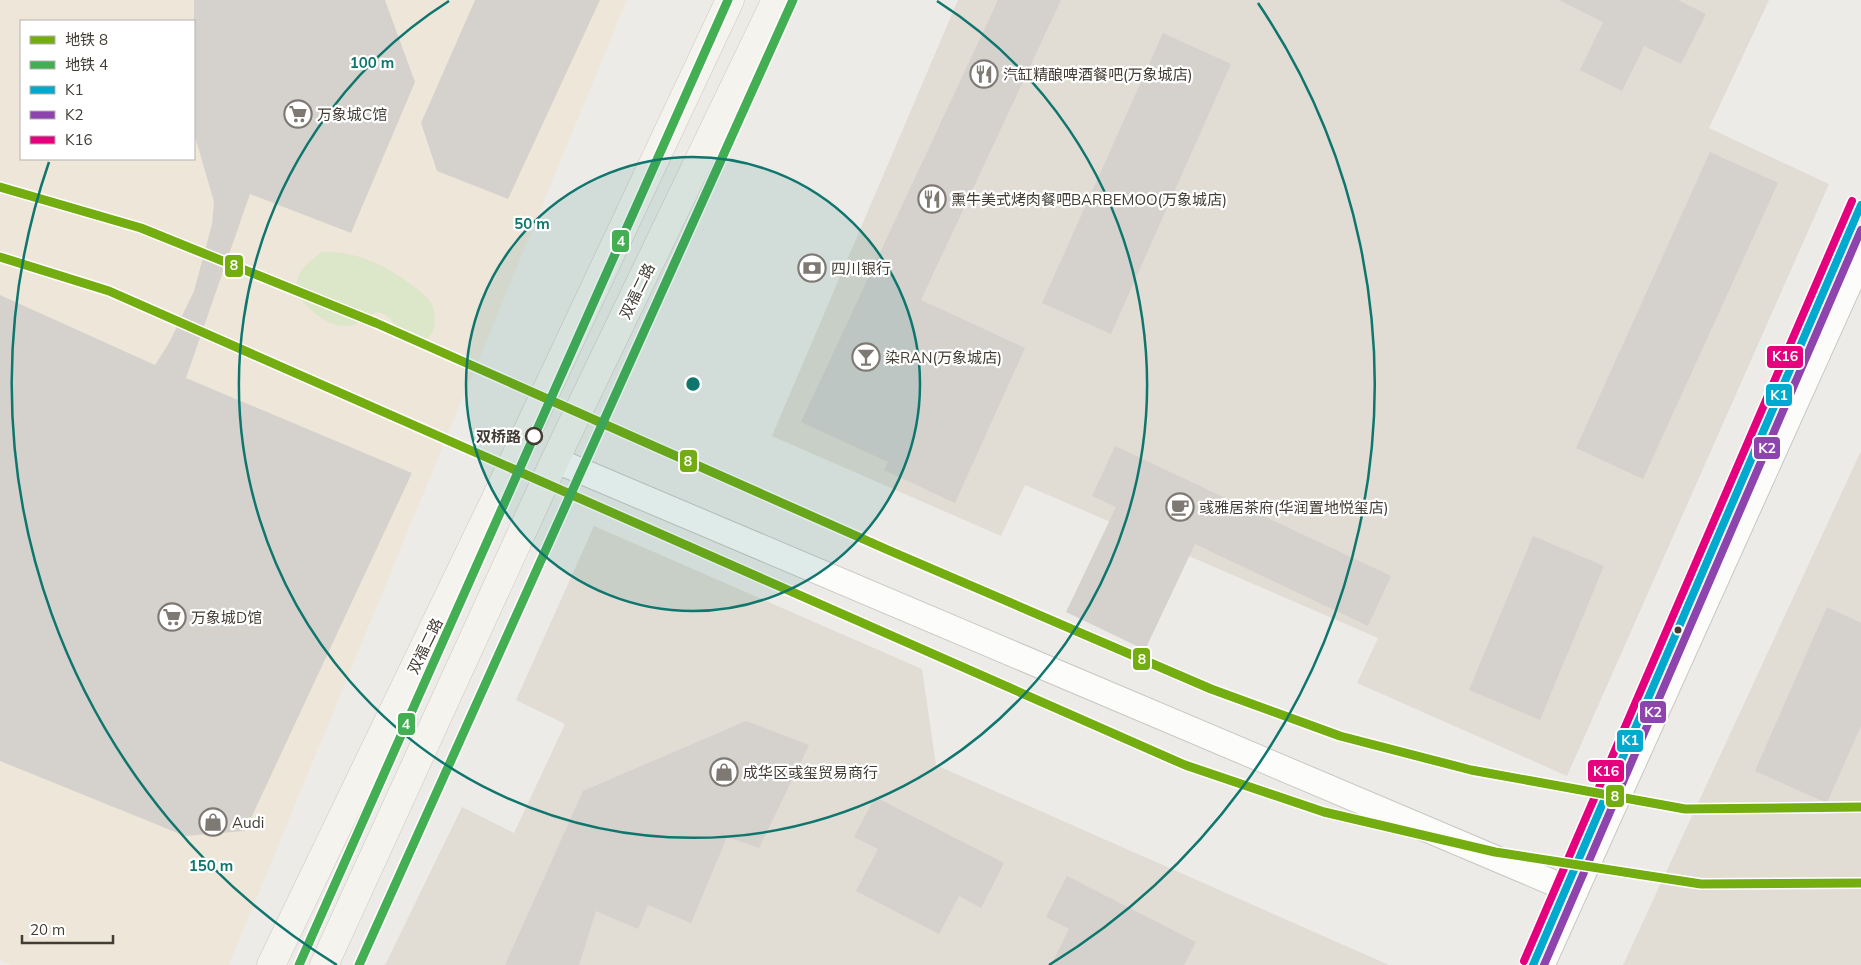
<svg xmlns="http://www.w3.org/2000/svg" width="1861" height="965" viewBox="0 0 1861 965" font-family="Mulish,'Noto Sans SC',sans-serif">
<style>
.residential{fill:#e1dcd4}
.commercial{fill:#efe6da;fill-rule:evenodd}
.green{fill:#dce6c8}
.building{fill:#d5d2ce}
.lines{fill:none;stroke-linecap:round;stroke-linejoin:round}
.minor-casing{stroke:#c9c7c3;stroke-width:27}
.secondary-casing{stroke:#cdc8c0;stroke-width:29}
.minor{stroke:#fcfcfb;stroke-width:25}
.secondary{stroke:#f5f3ee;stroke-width:28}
.bus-1-casing{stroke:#fff;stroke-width:11}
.bus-2-casing{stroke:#fff;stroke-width:11}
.bus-3-casing{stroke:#fff;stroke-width:11}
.bus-1{stroke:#00a9ce;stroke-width:8}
.bus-2{stroke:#8e44ad;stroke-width:8}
.bus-3{stroke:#e5007d;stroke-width:8}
.metro-1-casing{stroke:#fff;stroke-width:12}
.metro-2-casing{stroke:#fff;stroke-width:12}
.metro-1{stroke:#73ad10;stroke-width:9}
.metro-2{stroke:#44af52;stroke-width:9}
.ring{fill:none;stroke:#0f766e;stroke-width:2.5}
.stop-dot{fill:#fff;stroke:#423c34;stroke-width:2.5}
.bus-dot{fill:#423c34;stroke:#fff;stroke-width:2}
.labels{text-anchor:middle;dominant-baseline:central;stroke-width:4.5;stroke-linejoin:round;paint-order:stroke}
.poi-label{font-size:15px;fill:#423c34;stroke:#fff;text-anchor:start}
.street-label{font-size:15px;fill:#423c34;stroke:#fff}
.stop-label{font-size:15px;font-weight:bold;fill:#423c34;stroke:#fff;text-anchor:end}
.centre{fill:#0f766e;stroke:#fff;stroke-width:2.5}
.ring-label{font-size:15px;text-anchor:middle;font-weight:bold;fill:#0f766e;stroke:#fff;stroke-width:4.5;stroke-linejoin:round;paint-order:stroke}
.line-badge{stroke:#fff;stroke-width:2}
.badge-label{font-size:14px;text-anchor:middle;font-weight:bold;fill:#fff}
</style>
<rect width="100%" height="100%" fill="#edebe7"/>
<g class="residential">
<path d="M958,0H1769L1709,128L1829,184L1567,776L1357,683L1378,638L1025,485L1001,536L772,436Z"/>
<path d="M1861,451V965H1623Z"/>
<path d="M594,526L922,669L936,765L1389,965H385L462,807L514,833L565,724L516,700Z"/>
</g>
<path class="commercial" d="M0,0H627L229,965H11L0,960ZM21,21H194V159H21Z"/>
<path class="green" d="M322,252C356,250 392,268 417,289C422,293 429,298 431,303C443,328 427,354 399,340C394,325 394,316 377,312C367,317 358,326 345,326C332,326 321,319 311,310C285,285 297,270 322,252Z"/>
<g class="building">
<path d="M194,0H385L415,82L351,233L250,194L186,378L412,473L245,831L185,836L0,761V295L155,365L170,341L194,291L212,224L214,202L194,133Z"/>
<path d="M475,0H600L508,199L437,171L421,123Z"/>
<path d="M998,0H1061L921,300L1025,348L955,503L884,470L888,462L801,422Z"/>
<path d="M1559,0H1678L1706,14L1681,64L1644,46L1622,91L1580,70L1603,22Z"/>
<path d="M1163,33L1231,64L1111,334L1042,303Z"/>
<path d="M1710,152L1778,183L1643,479L1576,448Z"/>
<path d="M1115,446L1391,576L1368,626L1195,544L1145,650L1066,612L1116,507L1092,496Z"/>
<path d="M1533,536L1604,566L1540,720L1469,690Z"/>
<path d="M1827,607L1861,623V726L1827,803L1755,771Z"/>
<path d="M746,721L809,745L759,848L727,837L691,923L648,905L638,929L596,911L579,965H505L583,791Z"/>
<path d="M875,797L1004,863L981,908L959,896L939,934L856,891L878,849L854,837Z"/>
<path d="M1067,876L1196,942L1184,965H1051L1069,929L1046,917Z"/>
</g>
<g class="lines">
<g class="minor-casing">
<g id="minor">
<path d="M555,460L1575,892"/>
<path d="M1542,965L1861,258"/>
</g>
</g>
<g class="secondary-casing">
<g id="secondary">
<path d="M271,965L495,500L730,0"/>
<path d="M324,965L555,460L776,0"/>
</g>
</g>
<use href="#minor" class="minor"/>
<use href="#secondary" class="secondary"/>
<g class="bus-1-casing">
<path id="bus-1" d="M1533,965L1861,205"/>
</g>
<g class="bus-2-casing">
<path id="bus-2" d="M1544,965L1861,230"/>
</g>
<g class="bus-3-casing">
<path id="bus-3" d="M1524,961L1852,201"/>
</g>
<use href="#bus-1" class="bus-1"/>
<use href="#bus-2" class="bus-2"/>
<use href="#bus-3" class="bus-3"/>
<g class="metro-1-casing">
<g id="metro-1">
<path d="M0,187L141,228L376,323L888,550L1211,689L1340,736L1471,770L1685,809L1861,807"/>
<path d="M0,257L109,291L1185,765L1324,812L1495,852L1701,884L1861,883"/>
</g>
</g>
<g class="metro-2-casing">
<g id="metro-2">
<path d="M299,965L728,0"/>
<path d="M359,965L793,0"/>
</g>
</g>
<use href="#metro-1" class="metro-1"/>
<use href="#metro-2" class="metro-2"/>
</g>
<circle cx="693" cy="384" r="227" fill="#0f766e" fill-opacity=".12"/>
<g class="ring">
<circle cx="693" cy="384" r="227"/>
<path d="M937 1A454 454 0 1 1 449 1"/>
<path d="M337 965A681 681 0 0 1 49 162M1258 3A681 681 0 0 1 1049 965"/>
</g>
<defs>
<g id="restaurant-ring" transform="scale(1.4375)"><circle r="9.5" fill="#fff" stroke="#7e7973" stroke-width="1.5"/><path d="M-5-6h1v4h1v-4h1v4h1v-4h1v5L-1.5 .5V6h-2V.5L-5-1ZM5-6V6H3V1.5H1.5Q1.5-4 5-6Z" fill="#7e7973"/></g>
<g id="supermarket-ring" transform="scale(1.4375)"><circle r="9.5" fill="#fff" stroke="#7e7973" stroke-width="1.5"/><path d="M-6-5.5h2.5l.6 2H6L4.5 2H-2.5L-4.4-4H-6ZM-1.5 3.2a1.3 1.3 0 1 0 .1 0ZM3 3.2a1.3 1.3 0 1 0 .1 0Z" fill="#7e7973"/></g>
<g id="bank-ring" transform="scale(1.4375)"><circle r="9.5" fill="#fff" stroke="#7e7973" stroke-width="1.5"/><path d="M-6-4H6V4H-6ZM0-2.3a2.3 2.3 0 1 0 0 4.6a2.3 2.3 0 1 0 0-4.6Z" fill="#7e7973"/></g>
<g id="bar-ring" transform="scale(1.4375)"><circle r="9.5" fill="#fff" stroke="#7e7973" stroke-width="1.5"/><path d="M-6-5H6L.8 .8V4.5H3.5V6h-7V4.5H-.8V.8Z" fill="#7e7973"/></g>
<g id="cafe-ring" transform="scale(1.4375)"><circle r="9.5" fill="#fff" stroke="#7e7973" stroke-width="1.5"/><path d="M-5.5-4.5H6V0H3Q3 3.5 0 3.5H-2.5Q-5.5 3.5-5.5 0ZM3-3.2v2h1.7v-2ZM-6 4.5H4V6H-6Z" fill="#7e7973"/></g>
<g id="shop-ring" transform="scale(1.4375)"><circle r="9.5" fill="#fff" stroke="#7e7973" stroke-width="1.5"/><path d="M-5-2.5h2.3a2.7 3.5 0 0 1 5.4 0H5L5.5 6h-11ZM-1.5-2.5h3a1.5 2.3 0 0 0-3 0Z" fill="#7e7973"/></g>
</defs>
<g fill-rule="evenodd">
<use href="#restaurant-ring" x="984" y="74"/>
<use href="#supermarket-ring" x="298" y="114"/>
<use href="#restaurant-ring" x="932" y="199"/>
<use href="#bank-ring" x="812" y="268"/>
<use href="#bar-ring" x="866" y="357"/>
<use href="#cafe-ring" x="1180" y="507"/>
<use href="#supermarket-ring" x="172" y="617"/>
<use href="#shop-ring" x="724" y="772"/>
<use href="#shop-ring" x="213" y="822"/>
</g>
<circle class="stop-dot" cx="534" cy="436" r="8"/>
<circle class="bus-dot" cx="1678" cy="630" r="4.5"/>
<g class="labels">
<g class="poi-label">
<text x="1003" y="74">汽缸精酿啤酒餐吧(万象城店)</text>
<text x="317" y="114">万象城C馆</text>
<text x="951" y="199">熏牛美式烤肉餐吧BARBEMOO(万象城店)</text>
<text x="831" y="268">四川银行</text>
<text x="885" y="357">染RAN(万象城店)</text>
<text x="1199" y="507">彧雅居茶府(华润置地悦玺店)</text>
<text x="191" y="617">万象城D馆</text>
<text x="743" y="772">成华区彧玺贸易商行</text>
<text x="232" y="822">Audi</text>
</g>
<g class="street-label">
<text transform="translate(637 291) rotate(-64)">双福二路</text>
<text transform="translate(425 646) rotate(-64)">双福二路</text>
</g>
<g class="stop-label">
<text x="521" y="436">双桥路</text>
</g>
</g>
<circle cx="693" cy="384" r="8" class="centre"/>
<g class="ring-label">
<text x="372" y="68">100 m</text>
<text x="532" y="229">50 m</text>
<text x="211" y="871">150 m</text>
</g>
<g class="line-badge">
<rect x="611" y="229" width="19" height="24" rx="5" fill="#44af52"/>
<rect x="224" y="254" width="20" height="24" rx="5" fill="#73ad10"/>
<rect x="1766" y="345" width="38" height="24" rx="5" fill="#e5007d"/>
<rect x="1765" y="383" width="28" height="24" rx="5" fill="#00a9ce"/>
<rect x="1753" y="436" width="28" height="24" rx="5" fill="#8e44ad"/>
<rect x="679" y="449" width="19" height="24" rx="5" fill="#73ad10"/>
<rect x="1132" y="647" width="19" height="24" rx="5" fill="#73ad10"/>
<rect x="1639" y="700" width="28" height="24" rx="5" fill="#8e44ad"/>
<rect x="397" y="712" width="19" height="24" rx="5" fill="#44af52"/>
<rect x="1616" y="729" width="28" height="24" rx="5" fill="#00a9ce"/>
<rect x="1587" y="759" width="38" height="24" rx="5" fill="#e5007d"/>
<rect x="1605" y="784" width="20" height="24" rx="5" fill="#73ad10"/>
</g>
<g class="badge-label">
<text x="621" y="246">4</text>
<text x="234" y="270">8</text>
<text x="1785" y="361">K16</text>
<text x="1779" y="400">K1</text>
<text x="1767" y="453">K2</text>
<text x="688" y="466">8</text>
<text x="1142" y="664">8</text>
<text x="1653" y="717">K2</text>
<text x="406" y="729">4</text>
<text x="1630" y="745">K1</text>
<text x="1606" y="776">K16</text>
<text x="1615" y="801">8</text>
</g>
<rect x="20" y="20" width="175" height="140" fill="#ffffff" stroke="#b3b1ae"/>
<rect x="30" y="36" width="25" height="8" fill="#73ad10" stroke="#b3b1ae"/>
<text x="65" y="45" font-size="15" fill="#423c34">地铁 8</text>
<rect x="30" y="61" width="25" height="8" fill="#44af52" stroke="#b3b1ae"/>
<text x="65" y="70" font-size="15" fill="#423c34">地铁 4</text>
<rect x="30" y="86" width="25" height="8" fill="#00a9ce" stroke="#b3b1ae"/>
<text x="65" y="95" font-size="15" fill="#423c34">K1</text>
<rect x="30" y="111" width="25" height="8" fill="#8e44ad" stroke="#b3b1ae"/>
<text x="65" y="120" font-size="15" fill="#423c34">K2</text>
<rect x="30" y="136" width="25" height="8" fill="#e5007d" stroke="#b3b1ae"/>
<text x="65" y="145" font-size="15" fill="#423c34">K16</text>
<path d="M22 935v8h91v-8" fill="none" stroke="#423c34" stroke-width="2.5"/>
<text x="30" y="935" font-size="15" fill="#423c34" stroke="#ffffff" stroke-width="4" paint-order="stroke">20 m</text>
</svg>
